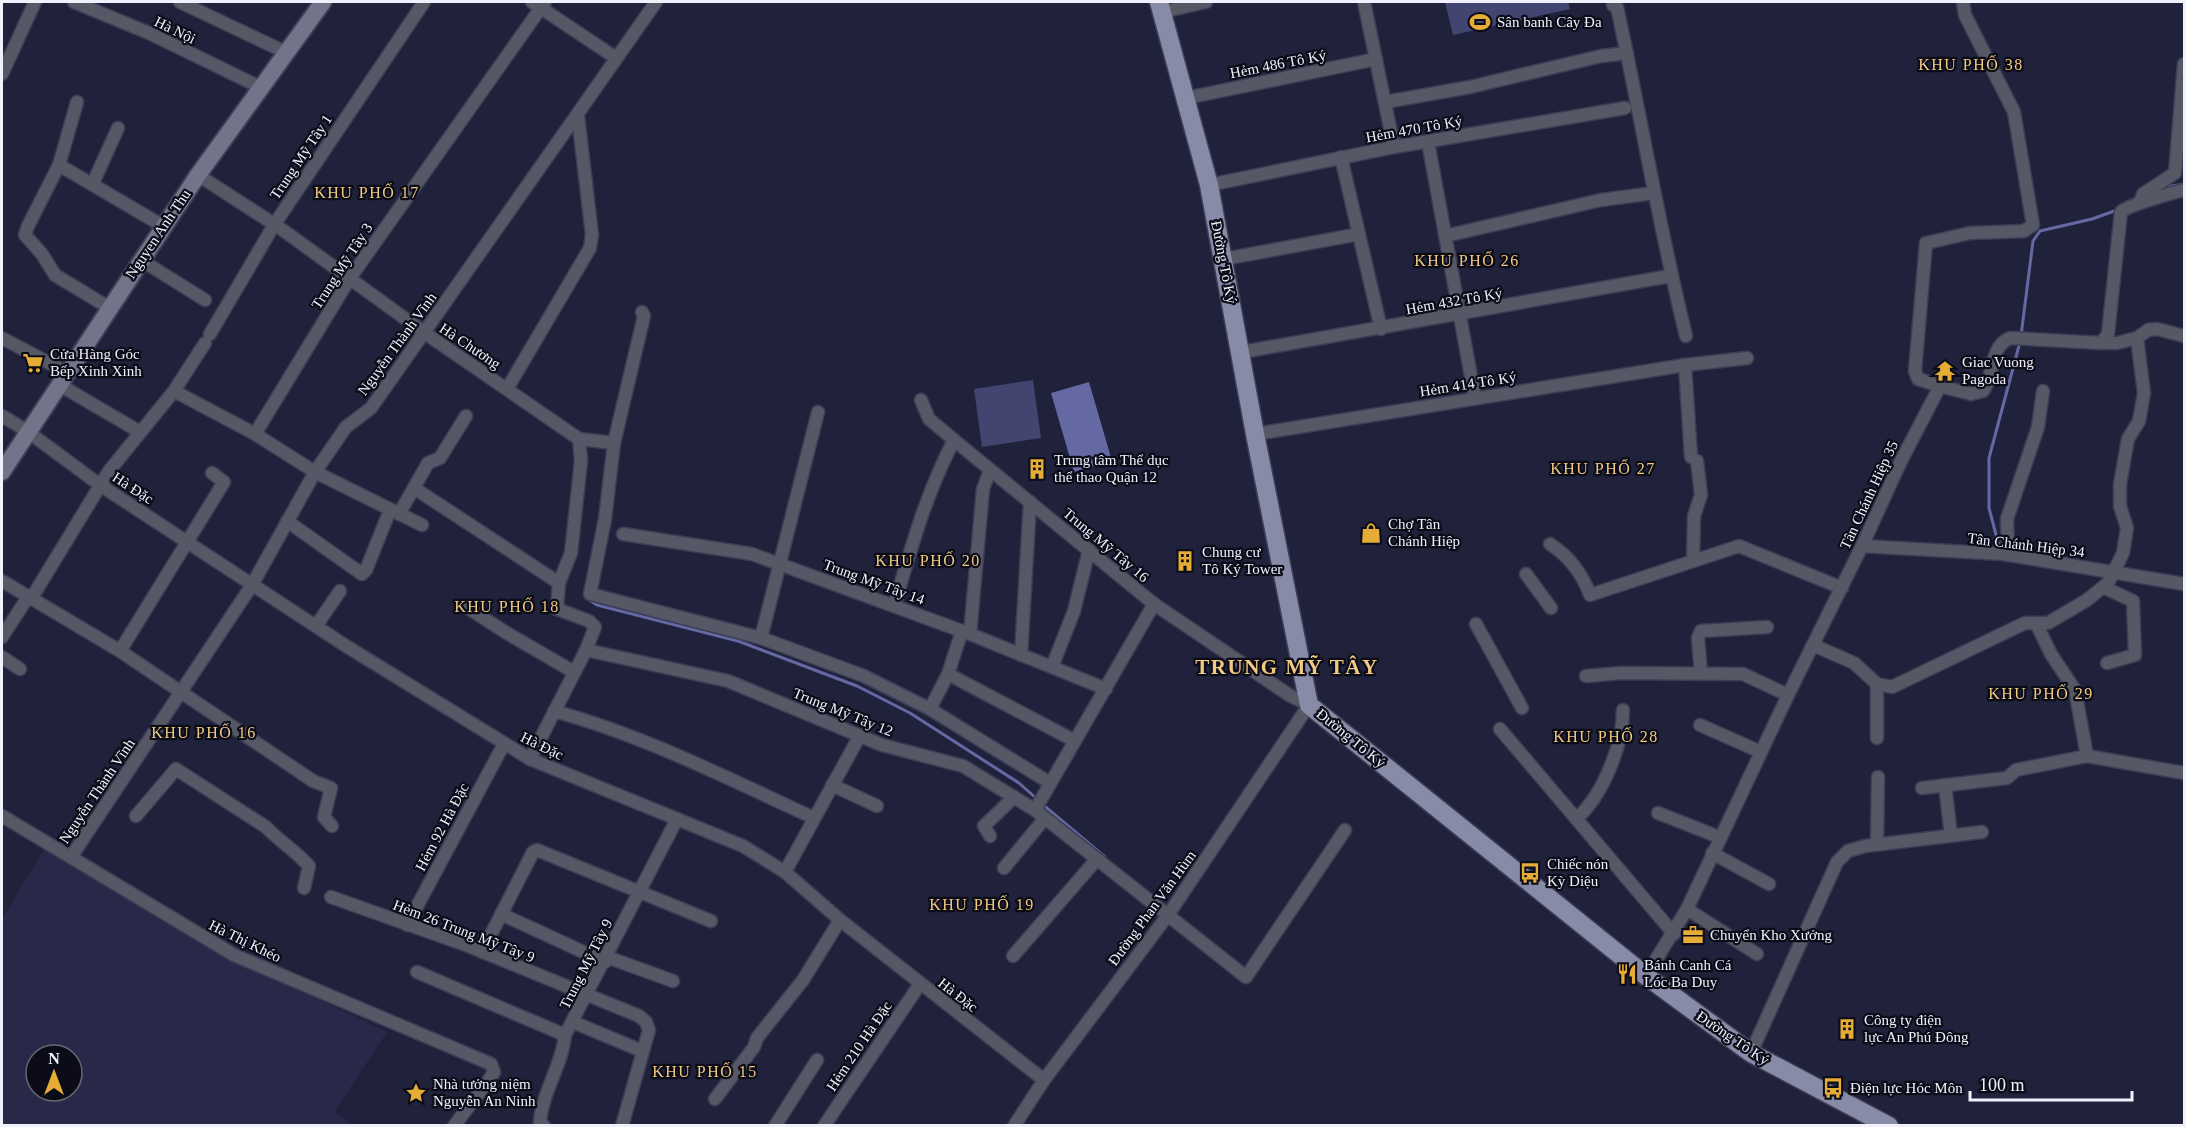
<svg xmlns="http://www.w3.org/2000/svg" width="2186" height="1127" viewBox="0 0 2186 1127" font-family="'Times New Roman',serif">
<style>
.built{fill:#282949;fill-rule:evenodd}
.green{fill:#424570}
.water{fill:#6569a3}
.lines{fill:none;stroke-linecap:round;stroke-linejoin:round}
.stream{stroke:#6569a3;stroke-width:3}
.minor-casing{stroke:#3d3e56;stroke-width:15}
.secondary-casing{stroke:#3d3e56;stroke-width:20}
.primary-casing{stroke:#3d3e56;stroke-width:21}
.minor{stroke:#565865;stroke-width:12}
.secondary{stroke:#72758a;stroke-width:16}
.primary{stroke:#888ba7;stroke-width:18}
.labels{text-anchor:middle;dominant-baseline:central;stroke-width:4.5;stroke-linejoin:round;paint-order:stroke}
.poi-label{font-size:15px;fill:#f0f1fc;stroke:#0b0c18;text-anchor:start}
.street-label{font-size:15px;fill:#f0f1fc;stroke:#0b0c18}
.neighbourhood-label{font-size:16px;letter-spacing:1.5px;fill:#f0c982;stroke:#0b0c18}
.district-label{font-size:21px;font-weight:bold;letter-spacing:1.5px;fill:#f0c982;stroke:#0b0c18}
</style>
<rect width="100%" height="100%" fill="#20213b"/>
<path class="built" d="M46,846L220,951L387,1032L334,1112L353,1125H2V919ZM36,1055H72V1091H36Z"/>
<g class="green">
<path d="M1445,2H1568L1570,9L1453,35Z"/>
<path d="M1033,380L1041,438L982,447L974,389Z"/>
</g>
<path class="water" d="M1089,382L1112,461L1074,472L1051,393Z"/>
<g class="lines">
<g class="stream">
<path d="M2160,188L2184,184"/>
<path d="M2125,204L2137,197"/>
<path d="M2021,336L2033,241L2040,231L2092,219L2117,210"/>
<path d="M2000,550L1989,508V458L2020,342"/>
<path d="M588,599L597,605L738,641L857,686L910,713L1019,783L1037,799"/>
<path d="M1042,804L1105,857"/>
</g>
<g class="minor-casing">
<g id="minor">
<path d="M74,2L149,33L262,88"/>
<path d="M180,2L287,53"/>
<path d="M532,2L616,58"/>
<path d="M1364,2L1394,147"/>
<path d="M1613,5L1617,7C1641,117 1659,227 1686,336"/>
<path d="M1162,12L1206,2"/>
<path d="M2,74L35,2"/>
<path d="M1186,98L1376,59"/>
<path d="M1385,102L1470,87L1601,56L1627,53"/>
<path d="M1428,142L1475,398"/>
<path d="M1341,157L1381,329"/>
<path d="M59,165L77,102"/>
<path d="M198,175L280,228L425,333L579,439L614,443"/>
<path d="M93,183L118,128"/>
<path d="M1209,185L1394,147L1625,108"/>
<path d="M2140,203L2143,194L2175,173L2184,64"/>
<path d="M1445,236L1601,200L1654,193"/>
<path d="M1224,259L1359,234"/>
<path d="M141,260L205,300"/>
<path d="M108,307L55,275L42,254L25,235L28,226L59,165L163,226"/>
<path d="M642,312L644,316L614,443L605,519L590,594L761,638L864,676L930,709L948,674"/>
<path d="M210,334L274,225L424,2"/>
<path d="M2,338L66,372"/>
<path d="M2101,343H2117L2137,338L2148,330L2157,329L2184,336"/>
<path d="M1242,352L1670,276"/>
<path d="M1685,365L1691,457"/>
<path d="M58,384L140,432"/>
<path d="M1940,386L1918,379L1915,371L1926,243L1970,233L2024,231L2033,225L2014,112L1965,15L1963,2"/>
<path d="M507,389L590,248L592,235L578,116"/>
<path d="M174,391L255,434L315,472L422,525"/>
<path d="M921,400L929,419L954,440L1154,604L1289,695L1309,705L1168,915L1044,1080L1014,1126"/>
<path d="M2,416L27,431L100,485L346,646L530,759L743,846L785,872L840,920L1044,1080"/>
<path d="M255,434L350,278L545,2"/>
<path d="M1255,434L1685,365L1747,358"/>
<path d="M579,439L581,461L571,553L559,583L557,609L589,621L595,627L586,650"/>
<path d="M414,488L559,583"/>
<path d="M399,514L428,463L440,458L466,416"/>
<path d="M287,521L362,574L366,570L390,510"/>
<path d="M623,534L752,554L970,634L1106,689"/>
<path d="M1550,544C1570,557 1582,573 1590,595L1739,546L1842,588"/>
<path d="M1862,546L2003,554L2184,584"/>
<path d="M2008,555L2007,519L2038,427L2043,391"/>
<path d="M1693,561L1694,516L1701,495L1697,461"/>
<path d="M1526,574L1551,608"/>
<path d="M2,581L120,651L313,781L331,788L324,817L332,826"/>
<path d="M2103,587L2133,601L2135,655L2107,663"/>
<path d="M31,599L109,471L174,391L205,343"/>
<path d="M894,606C912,546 925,496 954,440"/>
<path d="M468,608L505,632L574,672"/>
<path d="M2036,623L2051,654L2075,690L2087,756"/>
<path d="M1476,624L1522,708"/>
<path d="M316,626L340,591"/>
<path d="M962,631L948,674L1075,741"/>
<path d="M970,634L983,489L990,470"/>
<path d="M2,637L28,597"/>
<path d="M761,638L818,412"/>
<path d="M1813,645L1854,663L1877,684L1892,687L2025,623H2048L2087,600L2108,583L2123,553L2127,528L2120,506V484L2128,439L2139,421L2144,393L2137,338"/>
<path d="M120,651L224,482L212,473"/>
<path d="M1021,655L1030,502"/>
<path d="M2,657L20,669"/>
<path d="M1052,667L1074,611L1089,550"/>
<path d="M1701,673L1698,638L1701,631L1767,627"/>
<path d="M1586,676L1621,673L1743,674L1788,695"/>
<path d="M1877,684V738"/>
<path d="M930,709L1050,783"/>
<path d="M554,711C645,736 729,779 814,818"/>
<path d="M1700,725L1761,752"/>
<path d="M1500,729L1674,934"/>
<path d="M530,759L586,650L728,681L882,745L963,766L1035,810L1246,977L1345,830"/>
<path d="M832,785L877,806"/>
<path d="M1945,785L1951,835"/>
<path d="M1922,788L2007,778L2016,770L2087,756L2184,773"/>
<path d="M1035,810L1154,604"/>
<path d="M1658,813L1719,837"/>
<path d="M2,816L234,955L491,1064L494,1072L489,1080L454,1126"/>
<path d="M136,816L176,769L266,827C279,841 296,851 309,866L304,888"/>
<path d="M1577,818C1603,795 1623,745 1623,710"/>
<path d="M990,836L984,826L1014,797"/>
<path d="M1877,844L1878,777"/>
<path d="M1712,853L1769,884"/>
<path d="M71,857L252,585L315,472L346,427L371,408L656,2"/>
<path d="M1004,868L1045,818"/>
<path d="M785,872L859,737"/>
<path d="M331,897L466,945L639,1016L646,1022L649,1030L622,1126"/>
<path d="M1687,909L1757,954"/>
<path d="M501,914L605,962"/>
<path d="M407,925L504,744"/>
<path d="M482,952L533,852L537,850L711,921"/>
<path d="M1013,956L1097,859"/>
<path d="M607,957L673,981"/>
<path d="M417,972L565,1035"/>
<path d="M1646,976L1687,909L1788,695L1862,546L1901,461L1940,386L1971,394L1983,391C1995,375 1989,347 2010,338L2101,343L2108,334L2121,212C2128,205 2172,193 2184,190"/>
<path d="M573,1022L642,1051"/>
<path d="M1751,1053L1837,862L1848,851L1865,846L1982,832"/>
<path d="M715,1099L754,1047L757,1038L803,980L840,920"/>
<path d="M544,1126L540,1123C542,1092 562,1066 565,1035L677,819"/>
<path d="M775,1126L817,1060"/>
<path d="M824,1126L920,984"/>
</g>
</g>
<g class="secondary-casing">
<path id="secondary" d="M2,472L198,175L323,2"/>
</g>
<g class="primary-casing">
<path id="primary" d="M1159,2L1209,185L1255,434L1309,705L1646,976L1751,1053L1889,1126"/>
</g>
<use href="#minor" class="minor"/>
<use href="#secondary" class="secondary"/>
<use href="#primary" class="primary"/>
</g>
<defs>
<g id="stadium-bare" transform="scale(1.62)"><path d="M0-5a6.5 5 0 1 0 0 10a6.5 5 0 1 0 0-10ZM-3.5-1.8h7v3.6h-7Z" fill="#e5ad35" stroke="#0b0c18" stroke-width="2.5" paint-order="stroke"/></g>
<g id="supermarket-bare" transform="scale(1.62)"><path d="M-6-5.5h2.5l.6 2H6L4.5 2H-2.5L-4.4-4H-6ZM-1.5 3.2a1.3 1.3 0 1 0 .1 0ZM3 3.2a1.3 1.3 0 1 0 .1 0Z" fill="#e5ad35" stroke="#0b0c18" stroke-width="2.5" paint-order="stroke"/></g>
<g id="temple-bare" transform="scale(1.62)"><path d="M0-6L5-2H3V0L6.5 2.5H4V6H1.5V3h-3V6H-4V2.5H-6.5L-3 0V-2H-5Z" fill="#e5ad35" stroke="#0b0c18" stroke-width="2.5" paint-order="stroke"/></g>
<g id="building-bare" transform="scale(1.62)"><path d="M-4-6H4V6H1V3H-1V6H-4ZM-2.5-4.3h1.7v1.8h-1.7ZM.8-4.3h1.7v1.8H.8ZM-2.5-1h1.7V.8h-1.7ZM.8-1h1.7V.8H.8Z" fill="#e5ad35" stroke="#0b0c18" stroke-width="2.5" paint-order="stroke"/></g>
<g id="shop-bare" transform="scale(1.62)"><path d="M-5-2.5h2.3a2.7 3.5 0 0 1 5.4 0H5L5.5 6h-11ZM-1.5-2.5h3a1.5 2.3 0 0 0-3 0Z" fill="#e5ad35" stroke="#0b0c18" stroke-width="2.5" paint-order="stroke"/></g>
<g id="bus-bare" transform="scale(1.62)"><path d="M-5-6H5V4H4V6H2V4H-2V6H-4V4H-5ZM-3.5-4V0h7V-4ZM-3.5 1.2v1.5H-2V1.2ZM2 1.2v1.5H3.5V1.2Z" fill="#e5ad35" stroke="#0b0c18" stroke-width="2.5" paint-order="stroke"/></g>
<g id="office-bare" transform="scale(1.62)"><path d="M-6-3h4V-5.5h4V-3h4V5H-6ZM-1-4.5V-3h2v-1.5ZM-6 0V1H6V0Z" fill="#e5ad35" stroke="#0b0c18" stroke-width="2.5" paint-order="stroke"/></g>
<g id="restaurant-bare" transform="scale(1.62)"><path d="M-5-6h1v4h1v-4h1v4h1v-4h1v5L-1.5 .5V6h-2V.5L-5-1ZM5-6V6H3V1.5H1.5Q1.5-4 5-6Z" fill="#e5ad35" stroke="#0b0c18" stroke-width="2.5" paint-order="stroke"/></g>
<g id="sight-bare" transform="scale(1.62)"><path d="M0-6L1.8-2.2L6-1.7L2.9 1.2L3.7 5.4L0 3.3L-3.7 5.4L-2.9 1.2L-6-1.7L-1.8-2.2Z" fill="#e5ad35" stroke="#0b0c18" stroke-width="2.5" paint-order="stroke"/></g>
</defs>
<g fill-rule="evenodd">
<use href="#stadium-bare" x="1480" y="22"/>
<use href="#supermarket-bare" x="33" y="363"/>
<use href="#temple-bare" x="1945" y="371"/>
<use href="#building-bare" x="1037" y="469"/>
<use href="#shop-bare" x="1371" y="533"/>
<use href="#building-bare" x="1185" y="561"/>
<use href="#bus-bare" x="1530" y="873"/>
<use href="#office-bare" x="1693" y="935"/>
<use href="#restaurant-bare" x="1627" y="974"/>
<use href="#building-bare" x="1847" y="1029"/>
<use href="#bus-bare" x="1833" y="1088"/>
<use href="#sight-bare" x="416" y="1093"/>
</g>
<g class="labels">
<g class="poi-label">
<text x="1497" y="22">Sân banh Cây Đa</text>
<text x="50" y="354">Cửa Hàng Góc<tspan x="50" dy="17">Bếp Xinh Xinh</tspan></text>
<text x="1962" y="362">Giac Vuong<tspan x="1962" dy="17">Pagoda</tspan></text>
<text x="1054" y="460">Trung tâm Thể dục<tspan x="1054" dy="17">thể thao Quận 12</tspan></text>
<text x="1388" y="524">Chợ Tân<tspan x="1388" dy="17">Chánh Hiệp</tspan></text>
<text x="1202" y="552">Chung cư<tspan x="1202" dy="17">Tô Ký Tower</tspan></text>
<text x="1547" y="864">Chiếc nón<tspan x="1547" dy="17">Kỳ Diệu</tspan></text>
<text x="1710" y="935">Chuyển Kho Xưởng</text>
<text x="1644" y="965">Bánh Canh Cá<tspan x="1644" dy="17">Lóc Ba Duy</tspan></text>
<text x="1864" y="1020">Công ty điện<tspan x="1864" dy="17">lực An Phú Đông</tspan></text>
<text x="433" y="1084">Nhà tưởng niệm<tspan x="433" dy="17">Nguyễn An Ninh</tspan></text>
<text x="1850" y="1088">Điện lực Hóc Môn</text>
</g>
<g class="street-label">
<text transform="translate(175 30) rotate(26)">Hà Nội</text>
<text transform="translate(1278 64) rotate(-11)">Hẻm 486 Tô Ký</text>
<text transform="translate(1414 129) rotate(-10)">Hẻm 470 Tô Ký</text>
<text transform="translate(301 157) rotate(-56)">Trung Mỹ Tây 1</text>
<text transform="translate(158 234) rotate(-56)">Nguyen Anh Thu</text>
<text transform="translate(1224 262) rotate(79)">Đường Tô Ký</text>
<text transform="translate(342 266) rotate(-57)">Trung Mỹ Tây 3</text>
<text transform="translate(1454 301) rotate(-10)">Hẻm 432 Tô Ký</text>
<text transform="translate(397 344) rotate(-54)">Nguyễn Thành Vĩnh</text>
<text transform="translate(470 346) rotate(34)">Hà Chương</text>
<text transform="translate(1468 384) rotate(-9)">Hẻm 414 Tô Ký</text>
<text transform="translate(133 488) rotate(33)">Hà Đặc</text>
<text transform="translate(1869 495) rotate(-65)">Tân Chánh Hiệp 35</text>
<text transform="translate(1106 545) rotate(40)">Trung Mỹ Tây 16</text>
<text transform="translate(2026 545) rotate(7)">Tân Chánh Hiệp 34</text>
<text transform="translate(874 582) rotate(20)">Trung Mỹ Tây 14</text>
<text transform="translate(843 712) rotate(22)">Trung Mỹ Tây 12</text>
<text transform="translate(1351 738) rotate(39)">Đường Tô Ký</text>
<text transform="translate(542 746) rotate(26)">Hà Đặc</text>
<text transform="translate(97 791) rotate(-56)">Nguyễn Thành Vĩnh</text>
<text transform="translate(442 827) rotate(-62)">Hẻm 92 Hà Đặc</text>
<text transform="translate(1152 908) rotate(-54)">Đường Phan Văn Hùm</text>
<text transform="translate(464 931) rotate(21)">Hẻm 26 Trung Mỹ Tây 9</text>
<text transform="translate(245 941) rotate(26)">Hà Thị Khéo</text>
<text transform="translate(586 964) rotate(-63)">Trung Mỹ Tây 9</text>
<text transform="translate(958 995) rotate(38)">Hà Đặc</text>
<text transform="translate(1733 1038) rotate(34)">Đường Tô Ký</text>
<text transform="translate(859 1046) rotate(-56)">Hẻm 210 Hà Đặc</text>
</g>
<g class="neighbourhood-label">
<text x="1971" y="64">KHU PHỐ 38</text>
<text x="367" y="192">KHU PHỐ 17</text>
<text x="1467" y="260">KHU PHỐ 26</text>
<text x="1603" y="468">KHU PHỐ 27</text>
<text x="928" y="560">KHU PHỐ 20</text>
<text x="507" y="606">KHU PHỐ 18</text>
<text x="2041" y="693">KHU PHỐ 29</text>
<text x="204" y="732">KHU PHỐ 16</text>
<text x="1606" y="736">KHU PHỐ 28</text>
<text x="982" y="904">KHU PHỐ 19</text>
<text x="705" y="1071">KHU PHỐ 15</text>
</g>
<g class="district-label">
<text x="1287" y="667">TRUNG MỸ TÂY</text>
</g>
</g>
<rect width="2186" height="1127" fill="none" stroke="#f0f1fc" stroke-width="6"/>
<g transform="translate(54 1073)"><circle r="28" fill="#0b0c18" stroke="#676873" stroke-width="1.5"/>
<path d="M0-4.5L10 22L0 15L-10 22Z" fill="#e5ad35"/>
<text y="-9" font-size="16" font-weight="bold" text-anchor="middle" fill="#f0f1fc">N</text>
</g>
<path d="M1970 1091v9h162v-9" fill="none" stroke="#f0f1fc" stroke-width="3"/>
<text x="1979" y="1091" font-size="18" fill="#f0f1fc" stroke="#0b0c18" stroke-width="4.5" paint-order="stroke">100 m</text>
</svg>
